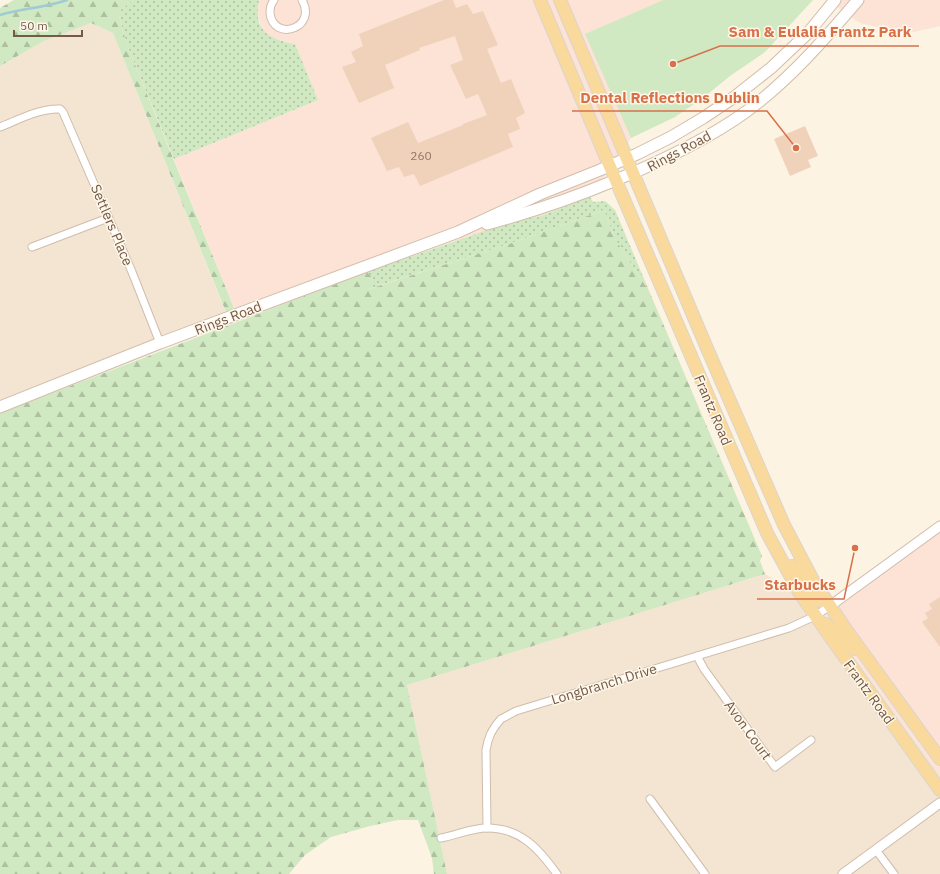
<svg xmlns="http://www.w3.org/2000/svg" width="940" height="874" viewBox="0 0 940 874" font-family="'IBM Plex Sans',sans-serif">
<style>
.residential{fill:#f3e5d1}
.commercial{fill:#fce3d6}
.grass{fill:url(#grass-dots)}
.forest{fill:url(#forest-firs)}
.green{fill:#d0e9c2}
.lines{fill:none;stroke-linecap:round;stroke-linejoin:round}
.stream{stroke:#9ecbd6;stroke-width:2.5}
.building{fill:#f0d2bb}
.minor-casing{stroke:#cfbdad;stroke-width:9}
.tertiary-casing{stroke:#cfbdad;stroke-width:11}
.secondary-casing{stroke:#d2bdaa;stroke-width:13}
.primary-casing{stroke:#dbd4d0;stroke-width:14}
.minor{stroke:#fff;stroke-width:7}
.tertiary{stroke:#fff;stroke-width:9}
.secondary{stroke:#fff;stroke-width:11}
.primary{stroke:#f9da9c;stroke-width:12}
.labels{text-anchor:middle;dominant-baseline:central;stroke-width:3;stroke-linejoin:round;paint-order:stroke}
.number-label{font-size:12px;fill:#927866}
.street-label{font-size:14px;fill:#735a49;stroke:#fff7e9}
.leader{fill:none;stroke:#d8704a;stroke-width:1.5}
.callout-dot{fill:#d8704a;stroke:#fff7e9;stroke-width:1.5}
.callout-label{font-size:15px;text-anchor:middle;font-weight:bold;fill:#d8704a;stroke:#fff7e9;stroke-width:3;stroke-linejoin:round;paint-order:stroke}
</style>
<defs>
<pattern id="grass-dots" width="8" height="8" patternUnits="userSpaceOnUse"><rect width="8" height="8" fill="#d0e9c2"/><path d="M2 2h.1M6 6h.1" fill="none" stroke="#adc0a0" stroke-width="1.8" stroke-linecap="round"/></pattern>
<pattern id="forest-firs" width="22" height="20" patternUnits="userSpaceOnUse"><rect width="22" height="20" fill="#d0e9c2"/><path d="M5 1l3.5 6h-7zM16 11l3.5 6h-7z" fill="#adc0a0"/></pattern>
</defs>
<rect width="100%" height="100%" fill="#fcf3e3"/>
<g class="residential">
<path d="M91,23L113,33L230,323L0,413V66L44,41Z"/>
<path d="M765,574L818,607L940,775V874H447L407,685Z"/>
</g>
<g class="commercial">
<path d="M259,0H663L586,34L631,138L590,197L538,217L522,219L398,260L239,320L174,159L318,100L295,44L271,38L262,29L257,12Z"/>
<path d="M827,0H940V26L914,32L894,31L860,23Z"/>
<path d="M940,520V775L818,607Z"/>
</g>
<g class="grass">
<path d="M133,0H259C253,30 268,39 295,44L318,100L174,159L127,45L118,12Z"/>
<path d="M590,197L593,202L605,201L615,210L650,293L615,239L604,210L512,243L368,289L373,278L367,272L490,229L522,219L538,217Z"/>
</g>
<g class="forest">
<path d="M14,0H133L118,12L127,45L234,308L226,312L113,33L91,23L44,41L0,66V8Z"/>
<path d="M604,210L615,239L650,293L762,556L760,561L765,574L407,685L447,874H434L432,858L418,820H398L370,826L331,837L305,855L289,874H0V413L367,272L373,278L369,289L512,243Z"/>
</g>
<path class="green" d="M663,0H813L765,52L730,76L703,98L675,117L631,138L585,34Z"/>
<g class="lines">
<path class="stream" d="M0,15C22,8 45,8 67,0"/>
</g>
<g class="building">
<path d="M444,0H453L456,8L467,4L473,14L483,11L498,45L487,49L501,83L511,79L525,113L516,118L520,129L508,134L513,147L420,186L414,174L404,177L399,167L387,171L371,138L408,122L418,143L463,125V124L487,115L478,94L466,99L450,65L463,60L455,36L419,48L420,50L385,65L394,88L359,103L342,67L356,62L351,52L363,46L359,34Z"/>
<path d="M805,126L818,156L808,160L811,167L790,176L774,139Z"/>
<path d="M940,597V647L922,622L928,618L925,613L932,609L929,604Z"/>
</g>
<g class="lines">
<g class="minor-casing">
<g id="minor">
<path d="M274,0C270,5 269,11 271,18C279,41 317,26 302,0"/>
<path d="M0,127C18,120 40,108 60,109L63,112L132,272L160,343"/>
<path d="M32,247L108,218"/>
<path d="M697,656L704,669L775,767L811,740"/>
<path d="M650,799L705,874"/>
<path d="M487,828L486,750L488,741L491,733L496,725L501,719L516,711L789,628L815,616L830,606"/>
<path d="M441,838C456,835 472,828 487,828C521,828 539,849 557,874"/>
<path d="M876,850L894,874"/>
</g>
</g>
<g class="tertiary-casing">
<g id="tertiary">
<path d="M830,606L940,526"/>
<path d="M843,874L940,803"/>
</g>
</g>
<g class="secondary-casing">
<g id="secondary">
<path d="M487,224C532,212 573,198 616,180C662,161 707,140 747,111C789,80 824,40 858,0"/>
<path d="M0,407L160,343L458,232L540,194L600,170L637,154L671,137L703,118L733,98L771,68L808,33L835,0"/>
</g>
</g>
<g class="primary-casing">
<g id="primary">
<path d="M540,0L605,155L767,533L799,592L831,638L940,790"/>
<path d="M560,0L706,346L784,525L814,582L845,628L940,759"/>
<path d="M792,566L807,588L820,601"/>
<path d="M826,624L854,649"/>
</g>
</g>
<use href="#minor" class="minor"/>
<use href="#tertiary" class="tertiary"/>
<use href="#secondary" class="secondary"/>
<use href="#primary" class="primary"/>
</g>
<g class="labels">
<g class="number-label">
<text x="421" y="155">260</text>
</g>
<g class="street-label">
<text transform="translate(679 151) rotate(-28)">Rings Road</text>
<text transform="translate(112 225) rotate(67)">Settlers Place</text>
<text transform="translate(228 318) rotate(-21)">Rings Road</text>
<text transform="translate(713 410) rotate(67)">Frantz Road</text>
<text transform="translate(604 684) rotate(-17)">Longbranch Drive</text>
<text transform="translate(869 692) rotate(54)">Frantz Road</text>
<text transform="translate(748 730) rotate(54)">Avon Court</text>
</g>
</g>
<path class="leader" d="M673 64L720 46H919M796 148L767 111H572M855 548L844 599H757"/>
<g class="callout-dot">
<circle cx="673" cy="64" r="4"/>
<circle cx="796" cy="148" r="4"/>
<circle cx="855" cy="548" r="4"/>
</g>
<g class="callout-label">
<text x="820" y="37">Sam &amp; Eulalia Frantz Park</text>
<text x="670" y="103">Dental Reflections Dublin</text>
<text x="800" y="590">Starbucks</text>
</g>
<path d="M14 30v6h68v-6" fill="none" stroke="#735a49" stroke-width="2"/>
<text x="20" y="30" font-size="12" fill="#735a49" stroke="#fff7e9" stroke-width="3" paint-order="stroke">50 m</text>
</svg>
